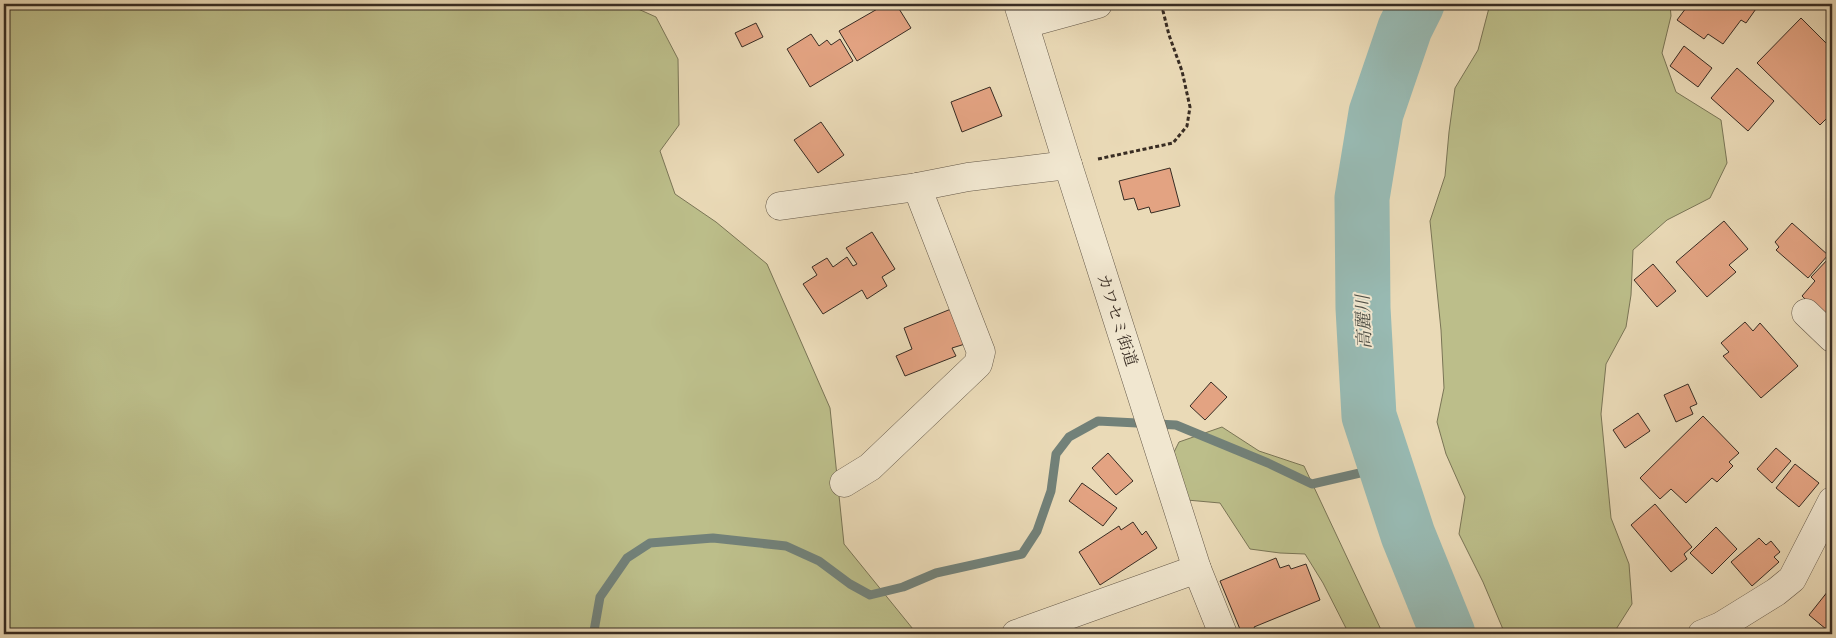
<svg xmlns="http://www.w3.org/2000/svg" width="1836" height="638" viewBox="0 0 1836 638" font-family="'IM FELL Double Pica','Noto Serif JP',serif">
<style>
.green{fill:#bcbe8a;stroke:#7a7556}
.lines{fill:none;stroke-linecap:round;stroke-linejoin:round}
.stream{stroke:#728179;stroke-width:9}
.river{stroke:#98bab3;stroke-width:55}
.building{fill:#e3a382;stroke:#382c23}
.minor-casing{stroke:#645848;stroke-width:29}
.path{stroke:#382c23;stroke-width:3;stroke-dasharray:4 2.5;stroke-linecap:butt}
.minor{stroke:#f1e7d0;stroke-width:28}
.labels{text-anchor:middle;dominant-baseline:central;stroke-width:4;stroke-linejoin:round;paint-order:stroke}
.street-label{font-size:16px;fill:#382c23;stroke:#f1e7d0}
.water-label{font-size:18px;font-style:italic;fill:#505047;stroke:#f1e7d0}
</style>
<rect width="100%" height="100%" fill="#eadab7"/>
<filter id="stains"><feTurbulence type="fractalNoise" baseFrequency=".004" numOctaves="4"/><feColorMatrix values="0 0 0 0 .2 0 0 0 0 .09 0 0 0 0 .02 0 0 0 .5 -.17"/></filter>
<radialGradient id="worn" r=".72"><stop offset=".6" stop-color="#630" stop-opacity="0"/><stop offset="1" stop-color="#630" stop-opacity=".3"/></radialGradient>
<g class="green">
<path d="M4,4H627L656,17L678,59L679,125L660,151L675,194L716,222L767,264L830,408L844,544L917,634H4Z"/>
<path d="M1490,4H1670L1671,16L1662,53L1676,92L1721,120L1727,163L1710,198L1667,220L1633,250L1631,295L1626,327L1606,364L1601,414L1611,518L1629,564L1632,604L1613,634H1505L1483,582L1459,534L1465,497L1446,454L1437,422L1444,388L1441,330L1430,221L1445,176L1449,132L1455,88L1478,50Z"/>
<path d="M1222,427L1259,451L1304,466L1383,634H1349L1323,583L1305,554L1280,553L1250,549L1220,503L1187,500L1174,452L1179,442Z"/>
</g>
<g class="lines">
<path class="stream" d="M595,634L594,631L600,597L627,558L650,543L713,538L786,546L819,561L850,584L870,595L903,587L936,573L1022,554L1037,531L1051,491L1056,454L1069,437L1098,421L1176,425L1268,463L1312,484L1386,467"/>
<path class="river" d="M1417,4L1405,28L1376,113L1362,198L1363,308L1369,416L1408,535L1448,634"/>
</g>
<g class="building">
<path d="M886,4H896L911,28L857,61L839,31Z"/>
<path d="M1689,4H1754L1758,6L1746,23L1741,20L1723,44L1708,34L1704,39L1677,20Z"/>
<path d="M1801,18L1832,49V113L1820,125L1757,63Z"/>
<path d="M756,23L763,37L742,47L735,33Z"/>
<path d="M811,34L819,46L827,40L831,45L840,39L853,61L810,87L787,49Z"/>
<path d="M1684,46L1712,68L1698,87L1670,66Z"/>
<path d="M1737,68L1774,101L1748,131L1711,98Z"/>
<path d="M990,87L1002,116L962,132L951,102Z"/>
<path d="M821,122L844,155L818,173L794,140Z"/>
<path d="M1170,168L1180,206L1151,213L1149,207L1138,210L1134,198L1124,200L1119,181Z"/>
<path d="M1724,221L1748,249L1729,265L1736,272L1707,297L1676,262Z"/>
<path d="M1792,223L1828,255L1808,278L1776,250L1779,247L1775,242Z"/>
<path d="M872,232L895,269L882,277L887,286L867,299L862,290L823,314L803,284L817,275L812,267L827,258L833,267L847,257L853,266L857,264L846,248Z"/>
<path d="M1830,257L1832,259L1831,324L1802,296L1815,281L1811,277Z"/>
<path d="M1653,264L1676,291L1657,307L1634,280Z"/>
<path d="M951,309L965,344L952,348L956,356L905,376L896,356L912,349L904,328Z"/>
<path d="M1745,322L1753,331L1760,323L1798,366L1761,398L1723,356L1729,352L1721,343Z"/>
<path d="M1211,382L1227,397L1205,420L1190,406Z"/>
<path d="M1688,384L1697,404L1690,407L1693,414L1676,422L1664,395Z"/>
<path d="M1638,413L1650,431L1625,448L1613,430Z"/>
<path d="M1703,416L1739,453L1729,462L1733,466L1717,482L1712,478L1686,503L1671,489L1660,499L1640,478Z"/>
<path d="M1776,448L1791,461L1772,483L1757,469Z"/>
<path d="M1108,453L1133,481L1116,495L1092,468Z"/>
<path d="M1795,464L1819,483L1799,507L1776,488Z"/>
<path d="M1082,483L1117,508L1103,526L1069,501Z"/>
<path d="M1655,504L1692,547L1684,554L1687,559L1671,572L1631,525Z"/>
<path d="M1133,522L1142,535L1146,531L1157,548L1100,585L1079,552L1119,526L1121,530Z"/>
<path d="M1716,527L1737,549L1712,574L1690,553Z"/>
<path d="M1759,538L1766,545L1771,541L1780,552L1774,557L1779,562L1752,586L1731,562Z"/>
<path d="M1276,558L1280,568L1289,565L1291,569L1306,564L1320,600L1254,627L1257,634H1242L1220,581Z"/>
<path d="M1832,586V634L1809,615Z"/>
</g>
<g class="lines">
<g class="minor-casing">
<g id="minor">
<path d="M1018,4L1068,165L1197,569L1223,634"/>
<path d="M1025,24L1098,4"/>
<path d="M780,206L917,187L968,177L1068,165"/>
<path d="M1806,313L1832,338"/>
<path d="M844,483L870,467L978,364L981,352L917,187"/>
<path d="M1016,634L1197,569"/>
<path d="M1702,634L1721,626L1776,592L1792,579L1832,501"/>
</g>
</g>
<path class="path" d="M1098,159L1173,143L1187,126L1190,107L1182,71L1169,35L1163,11L1166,4"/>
<use href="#minor" class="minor"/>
</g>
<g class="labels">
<g class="street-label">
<text transform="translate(1117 320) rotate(72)">カワセミ街道</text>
</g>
<g class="water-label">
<text transform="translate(1364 322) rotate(-92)">高麗川</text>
</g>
</g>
<rect width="1836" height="638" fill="none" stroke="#eadab7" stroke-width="20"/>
<rect x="5" y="5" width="1826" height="628" fill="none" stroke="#382c23" stroke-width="2.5"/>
<rect x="10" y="10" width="1816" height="618" fill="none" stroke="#382c23"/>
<rect width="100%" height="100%" filter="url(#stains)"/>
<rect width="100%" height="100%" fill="url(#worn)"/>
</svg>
